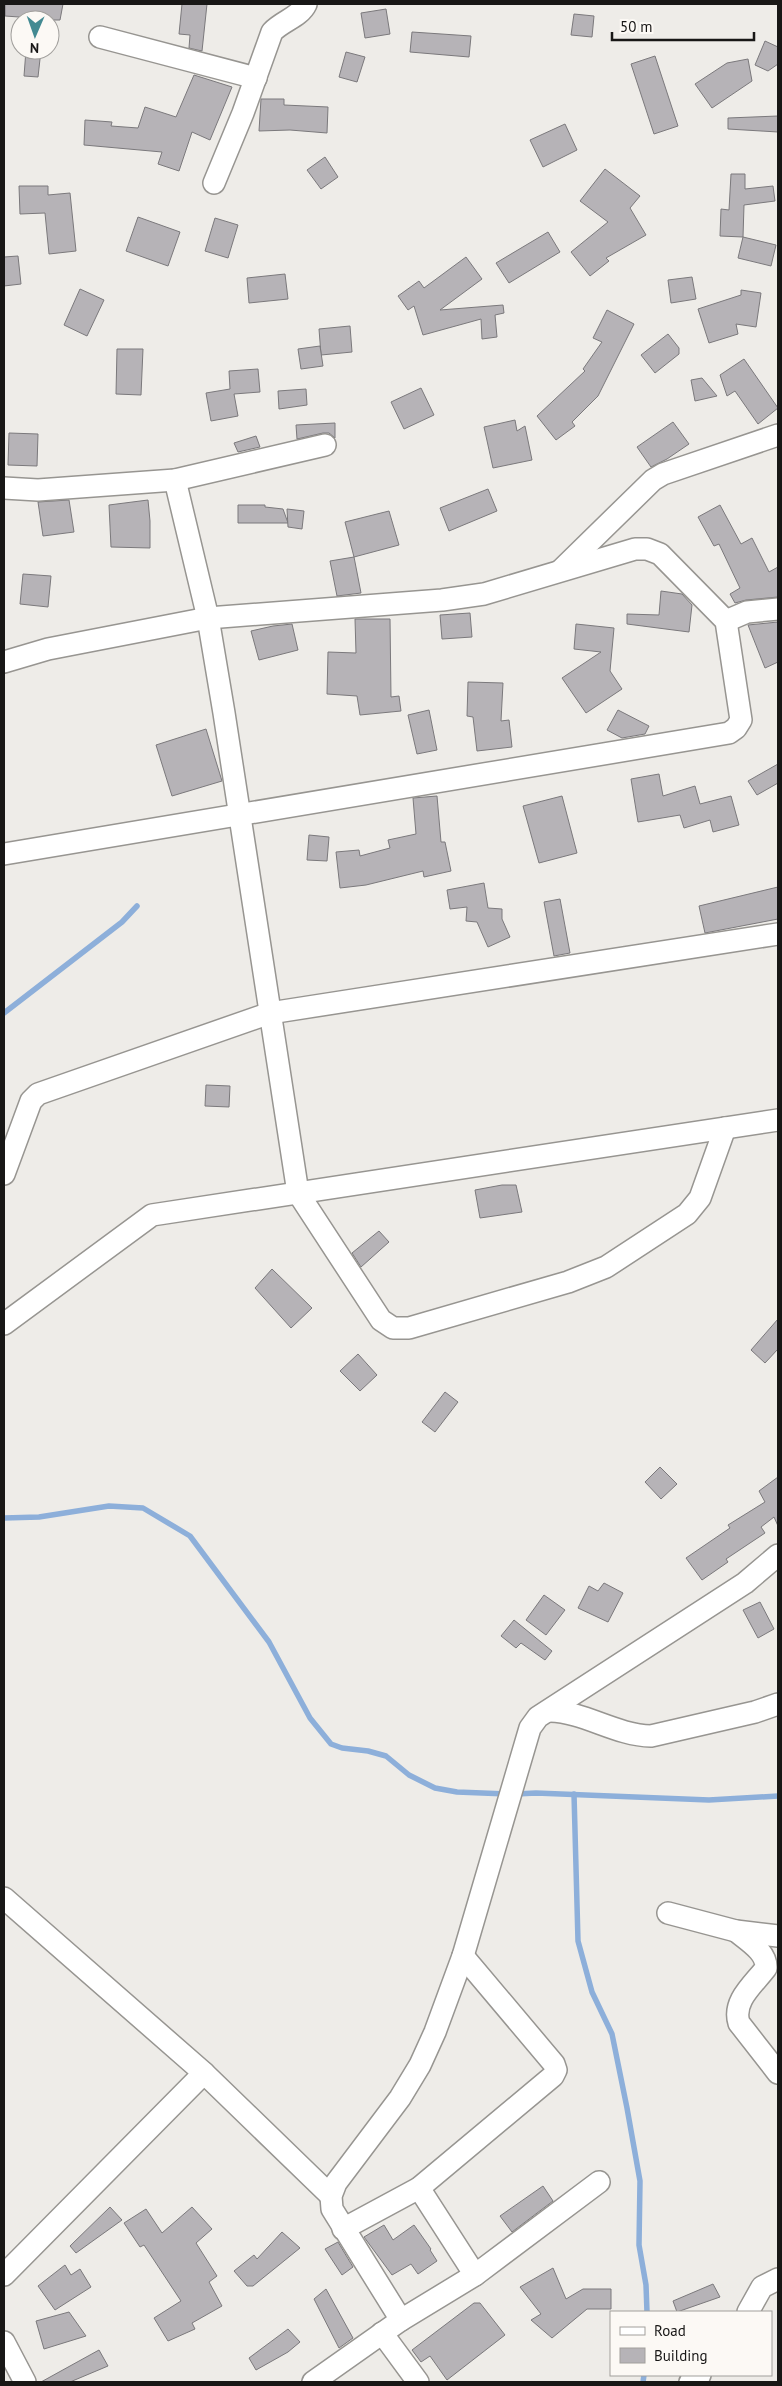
<svg xmlns="http://www.w3.org/2000/svg" width="782" height="2386" viewBox="0 0 782 2386" font-family="'PT Sans',sans-serif">
<style>
.lines{fill:none;stroke-linecap:round;stroke-linejoin:round}
.stream{stroke:#8dafda;stroke-width:5.5}
.building{fill:#b6b3b7;stroke:#7b797c}
.minor-casing{stroke:#979591;stroke-width:24}
.minor{stroke:#fff;stroke-width:21}
</style>
<rect width="100%" height="100%" fill="#eeece8"/>
<g class="lines">
<g class="stream">
<path d="M4,1013L122,922L137,906"/>
<path d="M4,1518L39,1517L109,1506L143,1508L190,1536L269,1642L310,1718L331,1744L342,1748L368,1751L386,1756L409,1775L435,1788L457,1792L507,1794"/>
<path d="M516,1794L536,1793L709,1800L778,1796"/>
<path d="M574,1794L578,1941L592,1992L612,2034L627,2108L640,2181L639,2245L646,2285L647,2312"/>
<path d="M643,2382L644,2375"/>
</g>
</g>
<g class="building">
<path d="M5,4H63L60,20H33V18L5,16Z"/>
<path d="M182,4H207L202,51L189,48L190,35L179,34Z"/>
<path d="M386,9L390,34L365,38L361,13Z"/>
<path d="M574,14L594,16L592,37L571,35Z"/>
<path d="M412,32L471,36L469,57L410,52Z"/>
<path d="M765,41L778,47V64L768,71L755,65Z"/>
<path d="M26,50H41L38,77L24,76Z"/>
<path d="M346,52L365,57L357,82L339,77Z"/>
<path d="M655,56L678,126L654,134L631,64Z"/>
<path d="M748,59L752,81L712,108L695,84L727,63Z"/>
<path d="M194,75L232,87L210,140L192,132L179,171L158,164L162,152L84,145L85,120L112,122L111,126L138,128L145,107L176,117Z"/>
<path d="M261,99H284V105L328,107L327,133L290,130L259,131Z"/>
<path d="M778,116V132L728,129V118Z"/>
<path d="M565,124L577,150L543,167L530,140Z"/>
<path d="M325,157L338,177L321,189L307,170Z"/>
<path d="M605,169L640,196L630,208L646,235L606,258L609,261L590,276L571,252L608,222L580,201Z"/>
<path d="M731,174H745V189L773,186L775,201L744,205L743,237L720,236L721,209L729,210Z"/>
<path d="M19,186H48V195L70,193L76,251L49,254L45,213L20,214Z"/>
<path d="M138,217L180,232L168,266L126,251Z"/>
<path d="M215,218L238,225L228,258L205,251Z"/>
<path d="M548,232L560,252L509,283L496,263Z"/>
<path d="M743,237L776,245L771,266L738,258Z"/>
<path d="M18,256L21,284L4,286V257Z"/>
<path d="M466,257L482,279L440,310L503,305L504,313L495,315L497,337L482,339L481,319L423,335L414,306L408,310L398,296L419,281L424,288Z"/>
<path d="M285,274L288,299L249,303L247,278Z"/>
<path d="M692,277L696,299L671,303L668,280Z"/>
<path d="M80,289L104,300L87,336L64,325Z"/>
<path d="M741,290L761,293L756,327L736,324L738,334L709,343L698,309L741,295Z"/>
<path d="M607,310L634,324L598,396L572,422L575,426L556,440L537,416L585,371L583,369L602,342L593,338Z"/>
<path d="M350,326L352,352L321,355L319,329Z"/>
<path d="M668,334L679,348V354L655,373L641,355Z"/>
<path d="M320,346L323,366L301,369L298,349Z"/>
<path d="M117,349H143L141,395L116,394Z"/>
<path d="M744,359L778,408L758,424L735,391L727,396L720,375Z"/>
<path d="M258,369L260,392L234,394L238,416L211,421L206,393L230,389L229,371Z"/>
<path d="M702,378L717,396L695,401L691,380Z"/>
<path d="M421,388L434,415L404,429L391,402Z"/>
<path d="M306,389L307,405L279,409L278,391Z"/>
<path d="M515,420L517,431L525,426L532,460L493,468L484,427Z"/>
<path d="M673,422L689,444L667,459L651,467L637,447Z"/>
<path d="M335,423V438L329,433H323L297,439L296,425Z"/>
<path d="M9,433L38,434L37,466L8,465Z"/>
<path d="M256,436L260,447L238,452L234,443Z"/>
<path d="M488,489L497,511L449,531L440,508Z"/>
<path d="M69,500L74,532L43,536L38,502Z"/>
<path d="M148,500L150,521V548L111,547L109,505Z"/>
<path d="M238,505H265V507L283,509L288,523H238Z"/>
<path d="M720,505L741,544L752,538L769,572L778,567V597L746,600L735,603L730,594L740,588L719,544L714,546L698,517Z"/>
<path d="M287,509L304,511L302,529L288,527Z"/>
<path d="M389,511L399,545L354,557L345,522Z"/>
<path d="M354,557L361,593L337,596L330,561Z"/>
<path d="M23,574L51,576L48,607L20,604Z"/>
<path d="M661,591L682,594L692,605L689,632L627,624V614L659,615Z"/>
<path d="M470,613L472,637L442,639L440,615Z"/>
<path d="M355,619H390L391,697L399,696L401,711L360,715L357,696L327,694L328,652L356,653Z"/>
<path d="M778,622V662L765,668L748,625Z"/>
<path d="M292,624L298,650L259,660L251,631L273,626Z"/>
<path d="M576,624L614,628L610,671L622,689L586,713L562,678L601,652L574,649Z"/>
<path d="M468,682L503,683L501,721L509,720L512,747L477,751L473,717L467,716Z"/>
<path d="M429,710L437,750L417,754L408,715Z"/>
<path d="M618,710L649,726L645,734L622,738L607,730Z"/>
<path d="M206,729L222,781L172,796L156,745Z"/>
<path d="M778,764V783L757,795L748,781Z"/>
<path d="M659,774L663,796L695,786L700,804L731,796L739,825L713,832L710,820L684,828L680,815L638,822L631,779Z"/>
<path d="M437,796L441,842H445L451,871L424,877L423,871L366,885L340,888L336,852L359,850L360,856L390,848L388,840L416,834L413,798Z"/>
<path d="M562,796L577,853L539,863L523,806Z"/>
<path d="M309,835L329,837L327,861L307,860Z"/>
<path d="M484,883L488,908L502,909V919L510,937L488,947L477,922L466,921L467,907L450,909L447,890Z"/>
<path d="M778,887V919L705,933L699,906Z"/>
<path d="M560,899L570,953L554,956L544,902Z"/>
<path d="M206,1085L230,1086L229,1107L205,1106Z"/>
<path d="M502,1185H516L522,1212L480,1218L475,1190Z"/>
<path d="M379,1231L389,1242L361,1267L352,1253Z"/>
<path d="M272,1269L312,1308L291,1328L255,1288Z"/>
<path d="M778,1319V1349L765,1363L751,1350Z"/>
<path d="M358,1354L377,1375L360,1391L340,1371Z"/>
<path d="M445,1392L458,1402L435,1432L422,1422Z"/>
<path d="M660,1467L677,1484L661,1499L645,1482Z"/>
<path d="M778,1477V1526L774,1517L761,1527L765,1533L726,1559L728,1562L702,1580L686,1558L730,1528L728,1525L765,1502L759,1491Z"/>
<path d="M604,1583L623,1593L608,1622L578,1608L589,1586L598,1591Z"/>
<path d="M544,1595L565,1610L546,1635L526,1620Z"/>
<path d="M760,1602L774,1629L758,1638L743,1610Z"/>
<path d="M514,1620L552,1651L545,1660L521,1643L516,1648L501,1636Z"/>
<path d="M543,2186L553,2201L512,2232L500,2216Z"/>
<path d="M110,2207L122,2220L76,2253L70,2246Z"/>
<path d="M192,2207L212,2229L196,2243L217,2276L209,2282L222,2306L192,2323L195,2329L168,2341L154,2318L181,2301L144,2245L140,2247L124,2223L146,2209L162,2233Z"/>
<path d="M384,2225L393,2240L414,2225L431,2249L430,2250L437,2261L418,2274L411,2264L392,2275L364,2237Z"/>
<path d="M282,2232L300,2248L253,2286H247L234,2271L254,2255L257,2259Z"/>
<path d="M338,2242L353,2267L342,2275L325,2249Z"/>
<path d="M65,2265L71,2275L80,2269L91,2287L55,2310L38,2286Z"/>
<path d="M553,2268L566,2299L583,2289H611V2309H587L552,2338L531,2320L541,2314L520,2287Z"/>
<path d="M713,2284L720,2297L677,2312L673,2301Z"/>
<path d="M326,2289L353,2338L339,2348L314,2299Z"/>
<path d="M474,2303H480L505,2335L447,2380L430,2356L421,2362L412,2350Z"/>
<path d="M69,2312L86,2336L44,2349L36,2321Z"/>
<path d="M288,2329L300,2342L288,2352L256,2370L249,2358Z"/>
<path d="M99,2350L108,2366L70,2382H41Z"/>
</g>
<g class="lines">
<g class="minor-casing">
<g id="minor">
<path d="M100,37L256,78"/>
<path d="M214,183L243,113L272,32C282,21 300,17 306,4"/>
<path d="M175,480L208,618L224,713L298,1193L381,1320L393,1328H409L568,1282L606,1267L687,1214L700,1198L725,1128"/>
<path d="M4,488L38,490L175,480L325,445"/>
<path d="M561,570L653,480L663,474L778,435"/>
<path d="M726,621L747,612L778,609"/>
<path d="M4,662L48,649L208,618L442,600L484,594L635,549H647L660,554L726,621L741,720L736,728L729,733L4,854"/>
<path d="M4,1174L31,1101L38,1094L270,1013L778,934"/>
<path d="M4,1324L152,1215L778,1120"/>
<path d="M550,1711C585,1712 615,1735 651,1736L755,1712L778,1704"/>
<path d="M4,1898L204,2073L4,2275"/>
<path d="M668,1913L736,1931L778,1936"/>
<path d="M736,1931C748,1941 767,1952 766,1968C754,1984 732,2001 739,2023L778,2073"/>
<path d="M204,2073L331,2196"/>
<path d="M419,2188L475,2275"/>
<path d="M343,2229L419,2188L553,2076L556,2070L554,2064L463,1956"/>
<path d="M748,2312L762,2287L778,2279"/>
<path d="M401,2320L332,2209L331,2196L336,2183L400,2098L420,2065L435,2032L463,1956L530,1728L538,1717L745,1583L778,1555"/>
<path d="M382,2333L418,2382"/>
<path d="M4,2342L25,2382"/>
<path d="M313,2382L401,2320L475,2275L599,2182"/>
<path d="M690,2382L700,2375"/>
</g>
</g>
<use href="#minor" class="minor"/>
</g>
<rect width="782" height="2386" fill="none" stroke="#181716" stroke-width="10"/>
<rect x="610" y="2311" width="162" height="65" fill="#fcf9f5" stroke="#a19f9c"/>
<rect x="620" y="2327" width="25" height="8" fill="#ffffff" stroke="#a19f9c"/>
<text x="654" y="2336" font-size="15" fill="#181716">Road</text>
<rect x="620" y="2348" width="25" height="15" fill="#b6b3b7" stroke="#a19f9c"/>
<text x="654" y="2361" font-size="15" fill="#181716">Building</text>
<g transform="translate(35 35) rotate(182)"><circle r="24" fill="#fcf9f5" stroke="#a19f9c"/>
<path d="M0-4L9 19L0 12L-9 19Z" fill="#438a92"/>
<text y="-8" font-size="14" font-weight="bold" text-anchor="middle" fill="#181716">N</text>
</g>
<path d="M612 32v8h142v-8" fill="none" stroke="#181716" stroke-width="2.5"/>
<text x="620" y="32" font-size="15" fill="#181716" stroke="#fcf9f5" stroke-width="4" paint-order="stroke">50 m</text>
</svg>
